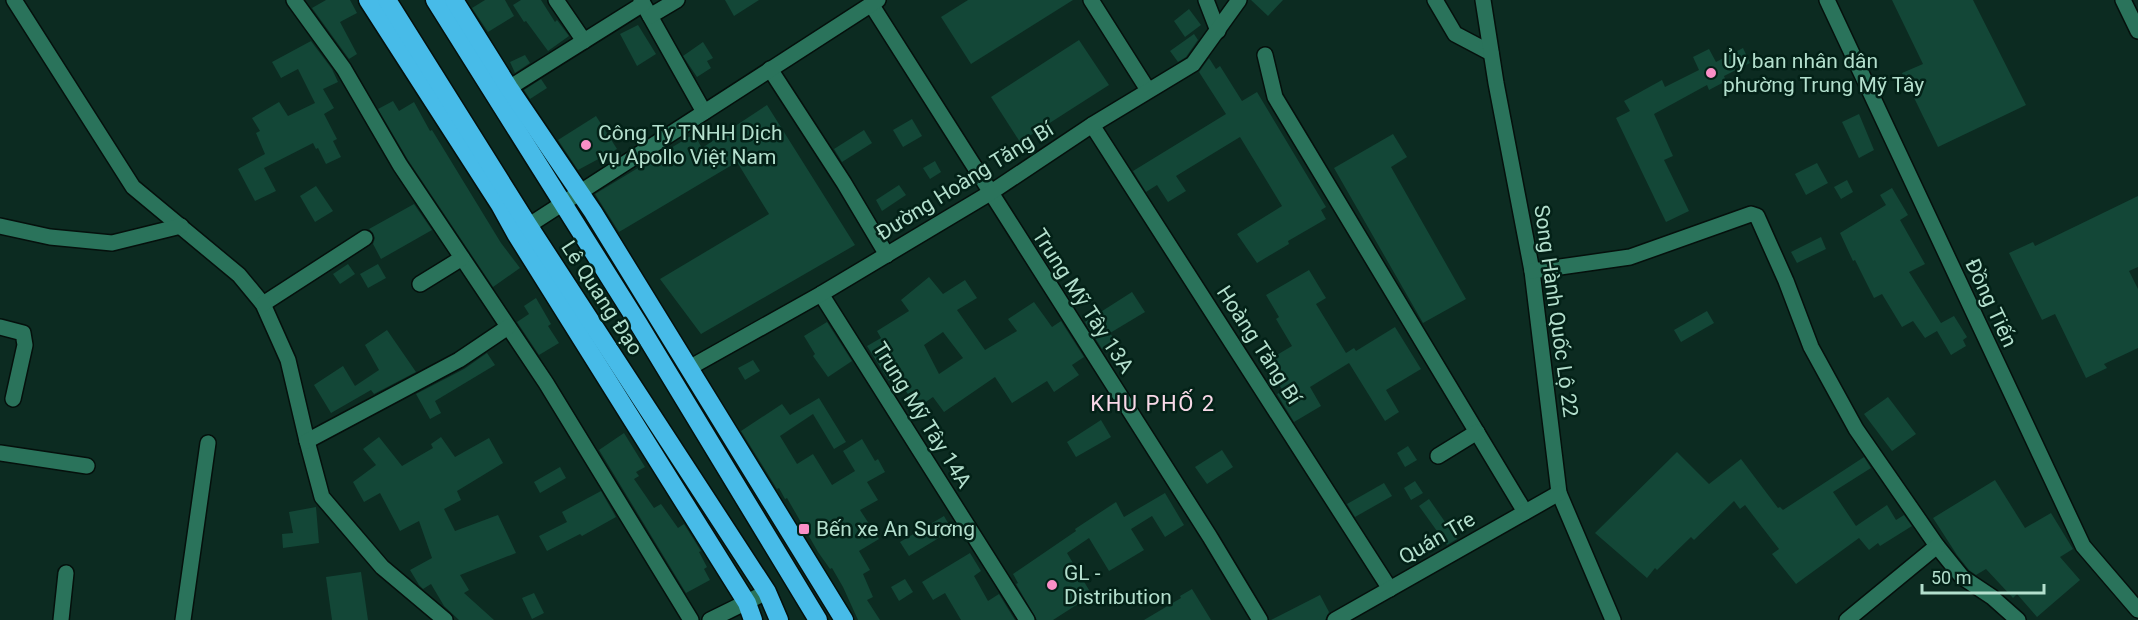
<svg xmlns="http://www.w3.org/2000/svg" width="2138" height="620" viewBox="0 0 2138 620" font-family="Roboto,sans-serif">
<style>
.building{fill:#134737;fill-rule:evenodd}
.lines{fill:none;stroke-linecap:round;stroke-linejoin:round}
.minor-casing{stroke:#05100c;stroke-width:18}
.highway-casing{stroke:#05100c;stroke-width:21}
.minor{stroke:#2a735b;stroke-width:15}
.highway{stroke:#47bbe8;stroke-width:18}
.poi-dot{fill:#fa8fc7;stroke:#032117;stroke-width:2}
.labels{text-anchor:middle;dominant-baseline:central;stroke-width:5;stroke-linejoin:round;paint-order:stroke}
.poi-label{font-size:21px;fill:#b3dfcd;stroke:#032117;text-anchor:start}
.street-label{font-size:21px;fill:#b3dfcd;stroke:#032117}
.neighbourhood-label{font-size:22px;letter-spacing:1.5px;fill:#f9d9e8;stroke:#032117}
</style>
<rect width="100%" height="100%" fill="#0c2b21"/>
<g class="building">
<path d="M326,0H350L357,13L340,22L357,54L349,59L312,8Z"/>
<path d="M485,0H505L514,16L488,32L472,8Z"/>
<path d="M521,0H541L555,22L557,20L569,36L548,51L526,21L524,22L513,5Z"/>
<path d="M725,0H759L734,16Z"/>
<path d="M968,0H1073L971,64L941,17Z"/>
<path d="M1251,0H1283L1268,16Z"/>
<path d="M1892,0H1973L2026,105L1938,147L1902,73L1923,64Z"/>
<path d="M1189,9L1201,25L1185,37L1174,21Z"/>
<path d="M638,25L656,54L637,66L620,34Z"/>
<path d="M1194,34L1198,40L1186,57L1178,62L1170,51Z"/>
<path d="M1079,40L1109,85L1020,142L991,97Z"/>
<path d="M311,41L332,69L338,82L323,89L334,108L324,114L337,139L333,141L341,157L326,164L318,148L316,149L313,143L264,168L276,191L255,201L238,169L265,154L256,133L260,131L252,118L279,102L288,116L315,103L298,69L281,78L272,62Z"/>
<path d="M703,42L713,58L707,61L711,68L697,77L683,56Z"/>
<path d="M1743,48L1750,63L1724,76L1726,81L1709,90L1707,85L1654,114L1673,156L1664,160L1689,211L1666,222L1616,118L1630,111L1624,101L1662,80L1665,87L1699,70L1693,57L1709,49L1716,62Z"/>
<path d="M525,55L530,63L515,73L510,62Z"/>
<path d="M1209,58L1216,69L1220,66L1242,101L1257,92L1326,207L1321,210L1326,219L1288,241L1289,244L1257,263L1237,234L1282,206L1240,137L1176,176L1186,191L1168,202L1157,185L1146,192L1133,171L1226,114L1199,72Z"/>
<path d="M541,79L547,88L530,99L524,90Z"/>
<path d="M393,101L399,111L414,102L430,131L432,130L501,243L520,268L493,287L408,160L378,109Z"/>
<path d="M767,105L855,245L701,334L660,279L769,214L737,162L619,232L595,194L694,134L702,148Z"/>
<path d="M1859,114L1874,150L1859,158L1842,122Z"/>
<path d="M596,116L617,149L578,170L558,140Z"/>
<path d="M912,119L922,136L903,147L893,130Z"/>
<path d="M864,130L872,143L842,162L834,149Z"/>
<path d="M1393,134L1407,157L1391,167L1466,299L1423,323L1334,168Z"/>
<path d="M935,161L941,172L930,179L923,168Z"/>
<path d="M1817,163L1828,183L1806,195L1795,174Z"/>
<path d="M1847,180L1853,192L1841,199L1834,187Z"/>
<path d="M899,185L906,195L882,211L876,200Z"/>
<path d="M316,186L333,211L315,222L300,196Z"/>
<path d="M1892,188L1908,215L1900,220L1925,264L1909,272L1941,323L1954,316L1967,337L1963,340L1966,346L1951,355L1937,331L1925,338L1913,321L1902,327L1882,294L1874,298L1855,260L1853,261L1840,233L1886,205L1880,195Z"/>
<path d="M2138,196V267L2129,271L2138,289V348L2104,364L2107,368L2086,378L2055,314L2042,320L2009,253L2033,242L2035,246Z"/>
<path d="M414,204L432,230L381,259L373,244L375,238L373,233L369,229Z"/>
<path d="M1821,237L1826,249L1797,263L1791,252Z"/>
<path d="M348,264L355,274L340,284L333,274Z"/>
<path d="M378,264L386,278L368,288L360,274Z"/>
<path d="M1309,270L1326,298L1316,304L1346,353L1354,348L1356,351L1395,327L1421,369L1386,390L1399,412L1385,421L1349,363L1310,387L1321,406L1294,422L1277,394L1283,391L1265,362L1292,346L1276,319L1279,317L1266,295Z"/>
<path d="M929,277L943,294L965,280L977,298L957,310L985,350L1017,331L1008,319L1034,302L1052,327L1061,321L1084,357L1072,365L1079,375L1054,392L1047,381L1012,403L995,377L944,412L933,397L917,408L896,376L889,381L867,346L881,338L877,331L909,311L901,300ZM943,332L963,358L939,374L924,345Z"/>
<path d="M1132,292L1145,312L1110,333L1116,342L1102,349L1085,322Z"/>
<path d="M536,298L551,324L548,326L559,343L539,355L517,322L529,314L524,306Z"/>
<path d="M1707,311L1714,323L1681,342L1674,330Z"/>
<path d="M827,322L852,361L828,377L813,356L815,354L804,336Z"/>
<path d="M387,330L416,372L374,394L371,390L331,413L314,385L343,366L355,386L379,370L365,345Z"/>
<path d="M487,353L495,365L435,401L441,413L430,419L416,394L464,369Z"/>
<path d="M753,360L760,371L745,380L738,368Z"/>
<path d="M1888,397L1916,434L1892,451L1864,414Z"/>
<path d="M819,398L846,442L834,449L813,414L780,436L797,464L813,454L832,485L855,471L843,451L862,439L875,461L878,459L885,472L867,482L878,500L860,510L879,539L859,551L870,570L863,574L873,597L867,600L880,620H858L843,587L832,568L830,569L818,552L787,498L785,499L779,488L777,489L741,431L782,404L790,415Z"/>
<path d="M1101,420L1111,437L1076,457L1067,442Z"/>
<path d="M624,433L645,467L636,472L639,476L634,479L654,508L661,504L678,528L684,524L701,551L699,552L707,567L704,569L710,580L686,593L599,450Z"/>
<path d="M379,437L402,466L433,448L431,444L441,437L455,457L489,438L503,463L457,491L461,500L444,509L455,531L498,515L516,553L460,575L469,590L464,593L494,620H459L444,606L431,584L423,589L419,585L410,570L432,558L419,521L400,531L380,493L364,502L353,482L376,465L363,449Z"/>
<path d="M1408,446L1417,460L1405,467L1397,453Z"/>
<path d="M1222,450L1233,467L1207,484L1195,467Z"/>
<path d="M1677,452L1709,484L1741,459L1778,508L1780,507L1783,510L1864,457L1871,468L1833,492L1856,526L1887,505L1896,520L1904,515L1912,526L1880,546L1878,543L1869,550L1859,538L1796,584L1772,554L1779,549L1745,505L1740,509L1734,501L1694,540L1691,537L1657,570L1655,568L1647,578L1595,533Z"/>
<path d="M560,467L566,478L540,493L534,482Z"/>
<path d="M1995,480L2025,528L2051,513L2073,549L2060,557L2080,580L2037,617L2017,594L2013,598L1986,569L1976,575L1969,570L1957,555L1933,518Z"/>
<path d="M1415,481L1423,493L1411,500L1404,488Z"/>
<path d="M1384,483L1392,496L1355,517L1347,504Z"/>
<path d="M601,491L616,517L582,536L580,534L547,551L539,536L567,522L562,512Z"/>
<path d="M1165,493L1184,525L1165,537L1152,516L1131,529L1144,550L1109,571L1089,538L1067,553L1092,595L1053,620H1037L1016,584L1018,583L1013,574L1076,531L1075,529L1116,502L1124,517Z"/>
<path d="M1429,499L1457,539L1447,545L1419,506Z"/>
<path d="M316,507L319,543L283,548L282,534L293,533L289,512Z"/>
<path d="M944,516L952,530L909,556L900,542Z"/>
<path d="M970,553L981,571L974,576L988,601L999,594L1015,620H961L945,593L933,600L922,582Z"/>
<path d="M361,572L368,620H332L326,577Z"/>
<path d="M905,579L913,592L899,601L891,587Z"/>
<path d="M1192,589L1211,620H1144L1181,598L1180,596Z"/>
<path d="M534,593L544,613L532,619L522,598Z"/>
<path d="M1320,595L1329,612L1325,620H1271Z"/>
</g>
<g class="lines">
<g class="minor-casing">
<g id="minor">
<path d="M14,0L133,187L239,275L263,304L288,360L307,441L322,497L382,567L445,620"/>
<path d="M294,0L344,69L400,165L546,383L691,620"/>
<path d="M556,0L584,41"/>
<path d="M641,0L704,112"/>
<path d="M1091,0L1148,90"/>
<path d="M1206,0L1218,31"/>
<path d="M1435,0L1455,34L1491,53"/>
<path d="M1483,0L1496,83L1532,271L1559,493L1613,620"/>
<path d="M1827,0L2083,546L2138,610"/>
<path d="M2123,0L2138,31"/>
<path d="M871,4L1210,537L1260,620"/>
<path d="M650,16L677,0"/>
<path d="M1265,55L1275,97L1525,512"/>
<path d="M770,69L844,183L887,255"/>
<path d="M509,88L643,4"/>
<path d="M1092,125L1390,589"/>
<path d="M0,226L50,237L112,243L181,226"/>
<path d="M520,231L878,0"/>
<path d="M1532,271L1630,257L1751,214L1757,216L1786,281L1811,347L1856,429L1937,546L1962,577L1992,597L2018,620"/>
<path d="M420,284L462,258"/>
<path d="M821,294L1027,620"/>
<path d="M263,304L365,238"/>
<path d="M0,327L23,333L25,345L13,399"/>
<path d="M689,368L821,294L990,193L1092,125L1193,64L1239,0"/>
<path d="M307,441L459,360L508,327"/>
<path d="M0,453L87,466"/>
<path d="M1438,456L1477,432"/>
<path d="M61,620L66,573"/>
<path d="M183,620L208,443"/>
<path d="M710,620L767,592"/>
<path d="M1335,620L1559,493"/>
<path d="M1847,620L1937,546"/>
</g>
</g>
<g class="highway-casing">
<g id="highway">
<path d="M368,0L500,205L516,234L747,603L753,620"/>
<path d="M387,0L528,225L767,592L779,620"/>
<path d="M435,0L638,323L818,620"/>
<path d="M454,0L509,88L593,212L844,620"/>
</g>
</g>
<use href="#minor" class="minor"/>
<use href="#highway" class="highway"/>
</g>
<g class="poi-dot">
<circle cx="1711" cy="73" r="6"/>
<circle cx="586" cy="145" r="6"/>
<rect x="798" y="523" width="12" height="12" rx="3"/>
<circle cx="1052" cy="585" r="6"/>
</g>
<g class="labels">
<g class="poi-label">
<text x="1723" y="61">Ủy ban nhân dân<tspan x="1723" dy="24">phường Trung Mỹ Tây</tspan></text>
<text x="598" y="133">Công Ty TNHH Dịch<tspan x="598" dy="24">vụ Apollo Việt Nam</tspan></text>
<text x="816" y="529">Bến xe An Sương</text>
<text x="1064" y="573">GL -<tspan x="1064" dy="24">Distribution</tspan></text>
</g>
<g class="street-label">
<text transform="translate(965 181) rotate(-32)">Đường Hoàng Tăng Bí</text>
<text transform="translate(602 298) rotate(57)">Lê Quang Đạo</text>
<text transform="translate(1083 301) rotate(57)">Trung Mỹ Tây 13A</text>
<text transform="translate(1991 303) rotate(65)">Đồng Tiến</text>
<text transform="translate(1556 311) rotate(82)">Song Hành Quốc Lộ 22</text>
<text transform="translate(1259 345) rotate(57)">Hoàng Tăng Bí</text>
<text transform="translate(922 415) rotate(58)">Trung Mỹ Tây 14A</text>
<text transform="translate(1437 538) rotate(-30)">Quán Tre</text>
</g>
<g class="neighbourhood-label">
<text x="1153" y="403">KHU PHỐ 2</text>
</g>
</g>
<path d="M1922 584v9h122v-9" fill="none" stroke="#b3dfcd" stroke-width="3"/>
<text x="1931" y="584" font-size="18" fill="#b3dfcd" stroke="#032117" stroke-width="4.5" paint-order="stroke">50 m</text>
</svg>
